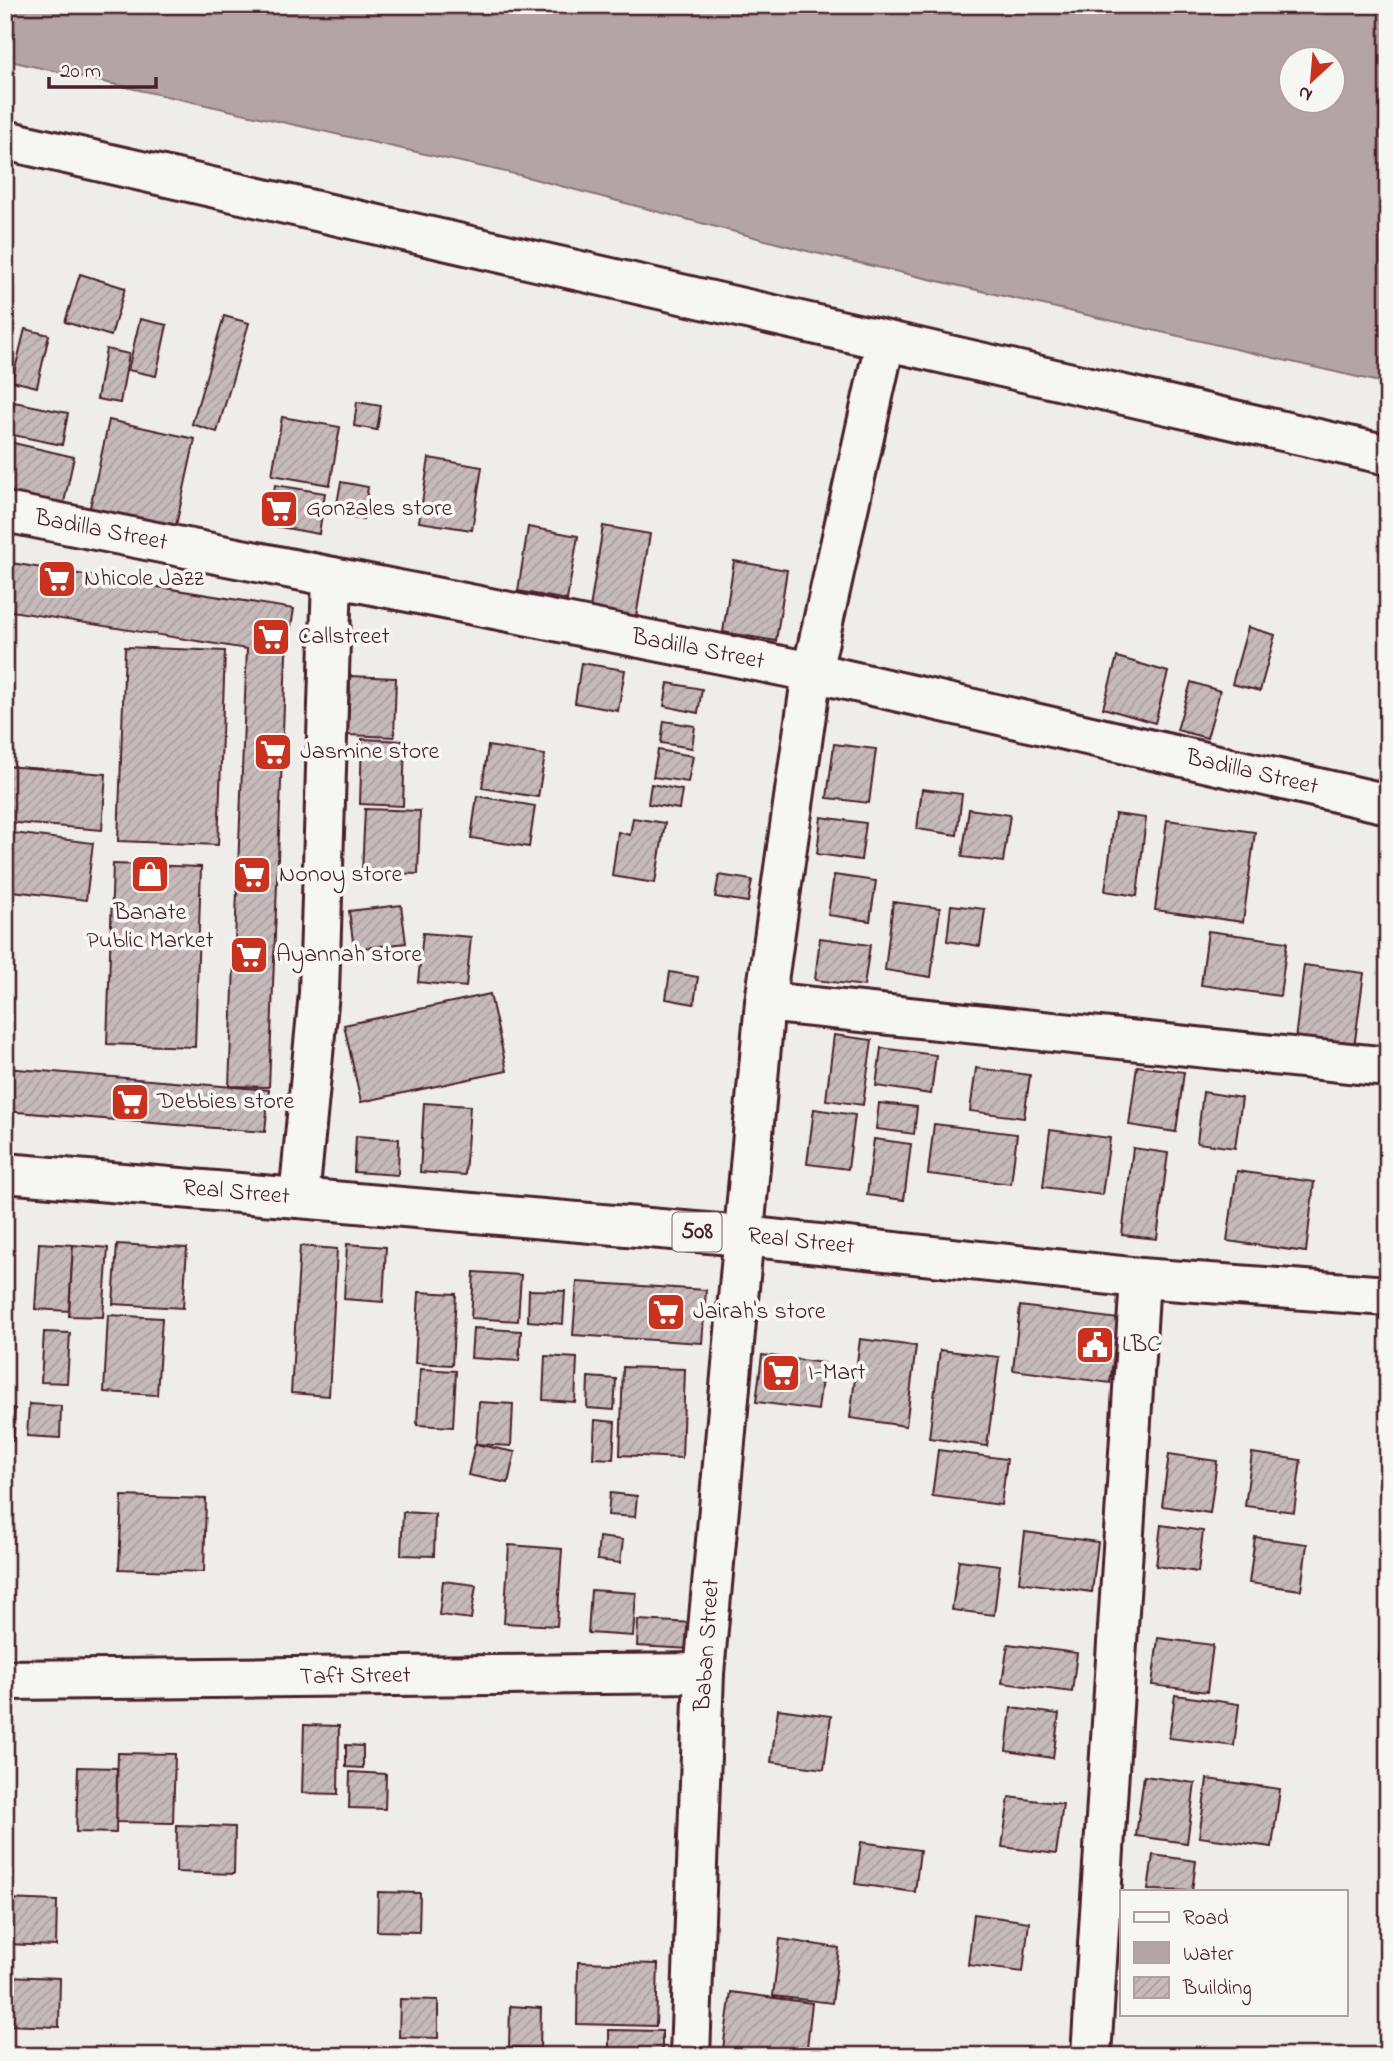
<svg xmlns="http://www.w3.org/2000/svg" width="1393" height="2061" viewBox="0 0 1393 2061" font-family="'Indie Flower',sans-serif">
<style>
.water{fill:#b4a4a5;stroke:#8a6f74;stroke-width:2;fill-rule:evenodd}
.building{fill:url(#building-hatch);stroke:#4a1f2b;stroke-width:2}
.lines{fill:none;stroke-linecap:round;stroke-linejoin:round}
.street-casing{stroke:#4a1f2b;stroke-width:44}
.secondary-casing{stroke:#4a1f2b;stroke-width:44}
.primary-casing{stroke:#4a1f2b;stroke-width:44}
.street{stroke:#f6f6f2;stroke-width:38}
.secondary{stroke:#f6f6f2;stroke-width:38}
.primary{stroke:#f6f6f2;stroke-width:38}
.labels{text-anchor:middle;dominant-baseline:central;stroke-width:7;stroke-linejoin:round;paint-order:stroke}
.shield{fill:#f6f6f2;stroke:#7e6067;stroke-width:2}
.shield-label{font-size:23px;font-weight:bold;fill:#4a1f2b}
.poi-label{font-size:24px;fill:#4a1f2b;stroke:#f6f6f2;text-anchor:start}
.street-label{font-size:24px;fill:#4a1f2b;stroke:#f6f6f2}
</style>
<defs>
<pattern id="building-hatch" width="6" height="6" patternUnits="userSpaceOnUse" patternTransform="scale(1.75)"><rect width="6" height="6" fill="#c6babb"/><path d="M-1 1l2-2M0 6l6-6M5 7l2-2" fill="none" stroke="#ac9fa1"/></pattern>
</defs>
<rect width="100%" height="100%" fill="#efedea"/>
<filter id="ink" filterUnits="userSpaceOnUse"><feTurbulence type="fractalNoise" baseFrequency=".0143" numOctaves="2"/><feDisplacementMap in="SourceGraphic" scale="14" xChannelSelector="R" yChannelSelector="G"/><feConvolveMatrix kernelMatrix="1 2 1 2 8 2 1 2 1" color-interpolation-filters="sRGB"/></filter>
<g filter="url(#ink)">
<path class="water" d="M5,5H1388V384L807,251L519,175L5,60ZM1292,60H1334V102H1292Z"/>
<g class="building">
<path d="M80,274L125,288L111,336L65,322Z"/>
<path d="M224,316L249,323L217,432L192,424Z"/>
<path d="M140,319L167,325L156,376L128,370Z"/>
<path d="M25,329L49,335L37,387L12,381Z"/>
<path d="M106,349L129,354L120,403L97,399Z"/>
<path d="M14,402L68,413L62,445L8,434Z"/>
<path d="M357,402L381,406L377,430L354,426Z"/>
<path d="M282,417L340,427L330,485L272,475Z"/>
<path d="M109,420L195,439L175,530L89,512Z"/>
<path d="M5,441L74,457L63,507L5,494Z"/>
<path d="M429,458L482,467L472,530L419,522Z"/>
<path d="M341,482L368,487L363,519L335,515Z"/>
<path d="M275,485L325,493L319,534L269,525Z"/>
<path d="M603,526L650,534L635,623L589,615Z"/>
<path d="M528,527L578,536L567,600L518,591Z"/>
<path d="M734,561L787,570L776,641L723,632Z"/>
<path d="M5,562L294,609L286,655L269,1087L229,1086L247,649L5,610Z"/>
<path d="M1248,627L1275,635L1260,691L1232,684Z"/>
<path d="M125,647L225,651L218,845L118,841Z"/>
<path d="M1117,657L1168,672L1155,723L1103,708Z"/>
<path d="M581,663L625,670L618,711L575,703Z"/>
<path d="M350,676L396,678L394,737L348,735Z"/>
<path d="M1191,682L1220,691L1207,738L1177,730Z"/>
<path d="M668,683L702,689L698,713L664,706Z"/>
<path d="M664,721L695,726L692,748L661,743Z"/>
<path d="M362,739L405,741L403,806L360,804Z"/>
<path d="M834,744L876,749L869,803L827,798Z"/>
<path d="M488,746L545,755L538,797L482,788Z"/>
<path d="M658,750L693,756L688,782L653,777Z"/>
<path d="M5,766L106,774L102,830L5,822Z"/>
<path d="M651,784L682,790L679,809L648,804Z"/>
<path d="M922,789L962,794L957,835L917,829Z"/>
<path d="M477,796L535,806L529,847L471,838Z"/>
<path d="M365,809L420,811L418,874L362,872Z"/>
<path d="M969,809L1010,815L1003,862L962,857Z"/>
<path d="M1115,814L1146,818L1137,896L1105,891Z"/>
<path d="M821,817L866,823L861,860L817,854Z"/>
<path d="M633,818L665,823L655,883L612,876L618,832L630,835Z"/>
<path d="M1167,820L1255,832L1243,922L1155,910Z"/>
<path d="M5,832L93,843L86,900L5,890Z"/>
<path d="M113,864L201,867L195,1047L107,1044Z"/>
<path d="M719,875L752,880L748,902L715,897Z"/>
<path d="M834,875L876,881L870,921L828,915Z"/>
<path d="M893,902L940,908L931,977L885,970Z"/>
<path d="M401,905L406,943L354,949L349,911Z"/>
<path d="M951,905L985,909L980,946L947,941Z"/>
<path d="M1208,931L1287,942L1280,996L1201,985Z"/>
<path d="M423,933L471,937L466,987L418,982Z"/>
<path d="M820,938L870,945L864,986L815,980Z"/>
<path d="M1304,965L1364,973L1354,1048L1295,1040Z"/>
<path d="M670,972L698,977L694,1004L666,999Z"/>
<path d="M490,994L507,1071L361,1102L344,1025Z"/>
<path d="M834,1035L872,1040L863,1105L826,1100Z"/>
<path d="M881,1048L936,1055L931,1094L876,1086Z"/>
<path d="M1137,1066L1184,1072L1176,1132L1129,1125Z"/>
<path d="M5,1068L269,1090L265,1132L5,1111Z"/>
<path d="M976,1068L1030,1075L1024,1118L970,1111Z"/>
<path d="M1203,1092L1242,1098L1235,1148L1197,1143Z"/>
<path d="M424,1103L470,1106L465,1175L420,1172Z"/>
<path d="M879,1103L917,1107L914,1134L876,1129Z"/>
<path d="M814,1109L855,1115L848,1169L807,1164Z"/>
<path d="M934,1124L1017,1134L1011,1184L928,1174Z"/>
<path d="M1050,1130L1110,1138L1102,1195L1043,1187Z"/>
<path d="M356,1136L399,1139L398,1175L354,1172Z"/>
<path d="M874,1139L911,1144L904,1200L867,1195Z"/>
<path d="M1133,1148L1168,1153L1157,1239L1122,1235Z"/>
<path d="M1237,1171L1314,1182L1306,1252L1227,1241Z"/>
<path d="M39,1243L73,1245L69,1311L35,1309Z"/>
<path d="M117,1244L187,1248L183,1308L113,1304Z"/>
<path d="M347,1244L386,1247L383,1302L344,1299Z"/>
<path d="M73,1245L108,1248L103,1317L69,1316Z"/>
<path d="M300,1246L337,1249L329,1396L291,1393Z"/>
<path d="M474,1272L521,1275L518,1321L471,1318Z"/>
<path d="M577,1282L706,1290L702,1343L573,1335Z"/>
<path d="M529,1290L565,1291L563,1324L528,1321Z"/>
<path d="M419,1292L456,1294L452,1365L415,1363Z"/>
<path d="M1020,1306L1119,1319L1110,1383L1013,1370Z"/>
<path d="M108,1315L162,1318L157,1395L104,1392Z"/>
<path d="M473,1328L521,1331L519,1361L471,1358Z"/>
<path d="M44,1332L70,1333L67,1383L41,1382Z"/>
<path d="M860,1339L916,1346L906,1426L850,1418Z"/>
<path d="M940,1350L999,1357L987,1446L929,1438Z"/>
<path d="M762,1355L824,1363L818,1410L756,1402Z"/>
<path d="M545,1356L577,1358L575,1402L543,1400Z"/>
<path d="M623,1367L685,1369L682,1458L620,1455Z"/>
<path d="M420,1369L456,1371L453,1427L417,1425Z"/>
<path d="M588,1377L616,1379L614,1410L587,1408Z"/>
<path d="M479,1402L513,1404L511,1446L476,1444Z"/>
<path d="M29,1404L61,1406L60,1438L27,1436Z"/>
<path d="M5,1408L15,1409L13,1441L5,1440Z"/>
<path d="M595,1420L615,1422L613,1459L593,1458Z"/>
<path d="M475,1444L515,1452L508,1483L468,1475Z"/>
<path d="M938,1450L1007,1459L1001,1505L932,1496Z"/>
<path d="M1252,1453L1301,1460L1294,1512L1245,1506Z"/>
<path d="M1169,1454L1217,1461L1210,1513L1162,1506Z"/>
<path d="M610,1493L637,1496L635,1517L608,1515Z"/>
<path d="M122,1496L206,1499L204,1572L119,1569Z"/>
<path d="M403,1512L435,1514L434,1556L401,1555Z"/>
<path d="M1161,1525L1203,1531L1198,1572L1156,1566Z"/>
<path d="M1025,1532L1098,1542L1092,1592L1019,1582Z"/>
<path d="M599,1537L623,1540L620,1563L597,1560Z"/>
<path d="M1255,1537L1307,1544L1301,1590L1249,1583Z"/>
<path d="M509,1545L562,1549L557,1626L504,1623Z"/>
<path d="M959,1560L1000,1565L994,1615L952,1610Z"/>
<path d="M1388,1570V1668L1378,1667Z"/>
<path d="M443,1581L476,1585L471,1619L439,1615Z"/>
<path d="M591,1590L636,1593L633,1636L588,1633Z"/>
<path d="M638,1620L693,1623L691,1649L637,1646Z"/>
<path d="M1158,1638L1213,1645L1207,1692L1152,1685Z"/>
<path d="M1008,1644L1077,1653L1072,1692L1002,1683Z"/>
<path d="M1175,1695L1239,1704L1234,1746L1169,1738Z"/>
<path d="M1011,1708L1059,1714L1053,1758L1006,1751Z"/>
<path d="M778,1709L831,1716L824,1769L771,1762Z"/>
<path d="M304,1725L339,1726L338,1794L302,1793Z"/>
<path d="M346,1745L363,1746V1768L346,1767Z"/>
<path d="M118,1753L175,1754L173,1823L116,1822Z"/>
<path d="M78,1767L117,1768L116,1833L76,1832Z"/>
<path d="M350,1772L386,1774L385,1809L349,1808Z"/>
<path d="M1144,1776L1195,1783L1187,1843L1136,1836Z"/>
<path d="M1207,1779L1280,1789L1272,1847L1199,1837Z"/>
<path d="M1009,1797L1063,1804L1056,1854L1002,1847Z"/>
<path d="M177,1825L235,1827L234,1874L176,1872Z"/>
<path d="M861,1842L920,1850L915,1892L855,1884Z"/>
<path d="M1153,1855L1196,1861L1192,1891L1148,1890Z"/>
<path d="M378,1892L420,1893L419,1932L377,1931Z"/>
<path d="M5,1899L57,1901L56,1946L5,1944Z"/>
<path d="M974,1914L1029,1922L1023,1972L968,1965Z"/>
<path d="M780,1939L839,1948L832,2003L773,1996Z"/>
<path d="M578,1962L658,1964L656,2026L577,2024Z"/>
<path d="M5,1976L60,1978L59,2027L5,2025Z"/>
<path d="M731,1992L812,2003L806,2056H722Z"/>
<path d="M400,1999L438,2000V2038L399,2037Z"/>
<path d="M510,2006L541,2008L540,2048L509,2047Z"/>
<path d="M609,2030L662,2031V2056H609Z"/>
<path d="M5,2051L60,2053V2056H5Z"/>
</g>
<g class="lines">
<g class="street-casing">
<g id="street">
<path d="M5,140L1388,455"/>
<path d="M765,1002L1388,1067"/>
<path d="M299,1198L319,993L332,577"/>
<path d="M5,1680L704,1673"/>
<path d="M690,2056L704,1673L765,1002L812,672L885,342"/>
<path d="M1091,2056L1140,1278"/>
</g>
</g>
<g class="secondary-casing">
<path id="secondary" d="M5,512L812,672L1388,804"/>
</g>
<g class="primary-casing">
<path id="primary" d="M5,1173L743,1236L1140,1278L1388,1296"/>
</g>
<use href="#street" class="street"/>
<use href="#secondary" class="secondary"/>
<use href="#primary" class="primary"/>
</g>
</g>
<defs>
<g id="supermarket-square" transform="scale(2.0125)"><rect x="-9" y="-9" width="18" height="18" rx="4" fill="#c8321e" stroke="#f6f6f2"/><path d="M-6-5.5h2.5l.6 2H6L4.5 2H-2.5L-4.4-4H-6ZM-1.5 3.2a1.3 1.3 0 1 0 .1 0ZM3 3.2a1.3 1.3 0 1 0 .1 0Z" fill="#fff"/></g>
<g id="shop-square" transform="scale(2.0125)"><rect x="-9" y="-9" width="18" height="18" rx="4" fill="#c8321e" stroke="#f6f6f2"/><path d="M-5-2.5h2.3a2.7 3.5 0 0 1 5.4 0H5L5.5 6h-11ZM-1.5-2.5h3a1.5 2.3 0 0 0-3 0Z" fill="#fff"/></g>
<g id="civic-square" transform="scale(2.0125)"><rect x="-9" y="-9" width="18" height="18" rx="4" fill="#c8321e" stroke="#f6f6f2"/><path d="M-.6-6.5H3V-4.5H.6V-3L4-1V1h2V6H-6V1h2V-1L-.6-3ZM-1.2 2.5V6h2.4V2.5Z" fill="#fff"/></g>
</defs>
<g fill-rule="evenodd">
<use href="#supermarket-square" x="279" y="509"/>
<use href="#supermarket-square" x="57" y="579"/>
<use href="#supermarket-square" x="271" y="637"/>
<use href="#supermarket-square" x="273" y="752"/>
<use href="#shop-square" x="150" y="874"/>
<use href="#supermarket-square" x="252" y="875"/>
<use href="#supermarket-square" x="249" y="955"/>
<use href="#supermarket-square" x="130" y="1102"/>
<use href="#supermarket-square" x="666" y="1312"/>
<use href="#civic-square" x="1095" y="1345"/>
<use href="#supermarket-square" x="781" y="1373"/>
</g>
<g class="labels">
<rect class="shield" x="672.5" y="1212.5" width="49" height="39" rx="5"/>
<g class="shield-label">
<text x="697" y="1232">508</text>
</g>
<g class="poi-label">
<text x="306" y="509">Gonzales store</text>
<text x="84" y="579">Nhicole Jazz</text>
<text x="298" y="637">Callstreet</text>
<text x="300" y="752">Jasmine store</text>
<text x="279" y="875">Nonoy store</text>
<text x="150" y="913" text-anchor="middle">Banate<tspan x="150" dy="28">Public Market</tspan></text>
<text x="276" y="955">Ayannah store</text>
<text x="157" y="1102">Debbies store</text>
<text x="693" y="1312">Jairah's store</text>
<text x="1122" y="1345">LBC</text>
<text x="808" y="1373">I-Mart</text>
</g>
<g class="street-label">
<text transform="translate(101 531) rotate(11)">Badilla Street</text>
<text transform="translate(698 650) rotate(11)">Badilla Street</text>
<text transform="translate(1252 773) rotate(13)">Badilla Street</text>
<text transform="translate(236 1193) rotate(5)">Real Street</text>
<text transform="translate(801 1242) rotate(6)">Real Street</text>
<text transform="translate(708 1645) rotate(-86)">Baban Street</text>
<text transform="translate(355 1677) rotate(-1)">Taft Street</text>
</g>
</g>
<rect width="1393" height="2061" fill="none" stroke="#f6f6f2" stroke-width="28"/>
<rect x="14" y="14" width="1365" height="2033" fill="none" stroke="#4a1f2b" stroke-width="2.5" filter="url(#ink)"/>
<rect x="1120" y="1890" width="228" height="126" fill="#f6f6f2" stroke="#b1a0a2" stroke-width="2"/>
<rect x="1134" y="1912" width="35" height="10" fill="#f6f6f2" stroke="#b1a0a2" stroke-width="2"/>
<text x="1183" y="1924" font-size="21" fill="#4a1f2b">Road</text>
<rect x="1134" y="1942" width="35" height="21" fill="#b4a4a5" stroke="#b1a0a2" stroke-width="2"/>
<text x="1183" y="1960" font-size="21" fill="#4a1f2b">Water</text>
<rect x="1134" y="1977" width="35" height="21" fill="url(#building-hatch)" stroke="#b1a0a2" stroke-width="2"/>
<text x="1183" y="1994" font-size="21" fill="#4a1f2b">Building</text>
<g transform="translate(1312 80) rotate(206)"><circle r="33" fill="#f6f6f2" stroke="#b1a0a2" stroke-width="2"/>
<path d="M0-5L12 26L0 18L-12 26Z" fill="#c8321e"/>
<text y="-10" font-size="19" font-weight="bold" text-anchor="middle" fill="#4a1f2b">N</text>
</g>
<path d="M49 77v10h107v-10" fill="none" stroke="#4a1f2b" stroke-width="3.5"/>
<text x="60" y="77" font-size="21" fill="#4a1f2b" stroke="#f6f6f2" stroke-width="5" paint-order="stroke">20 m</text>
</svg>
